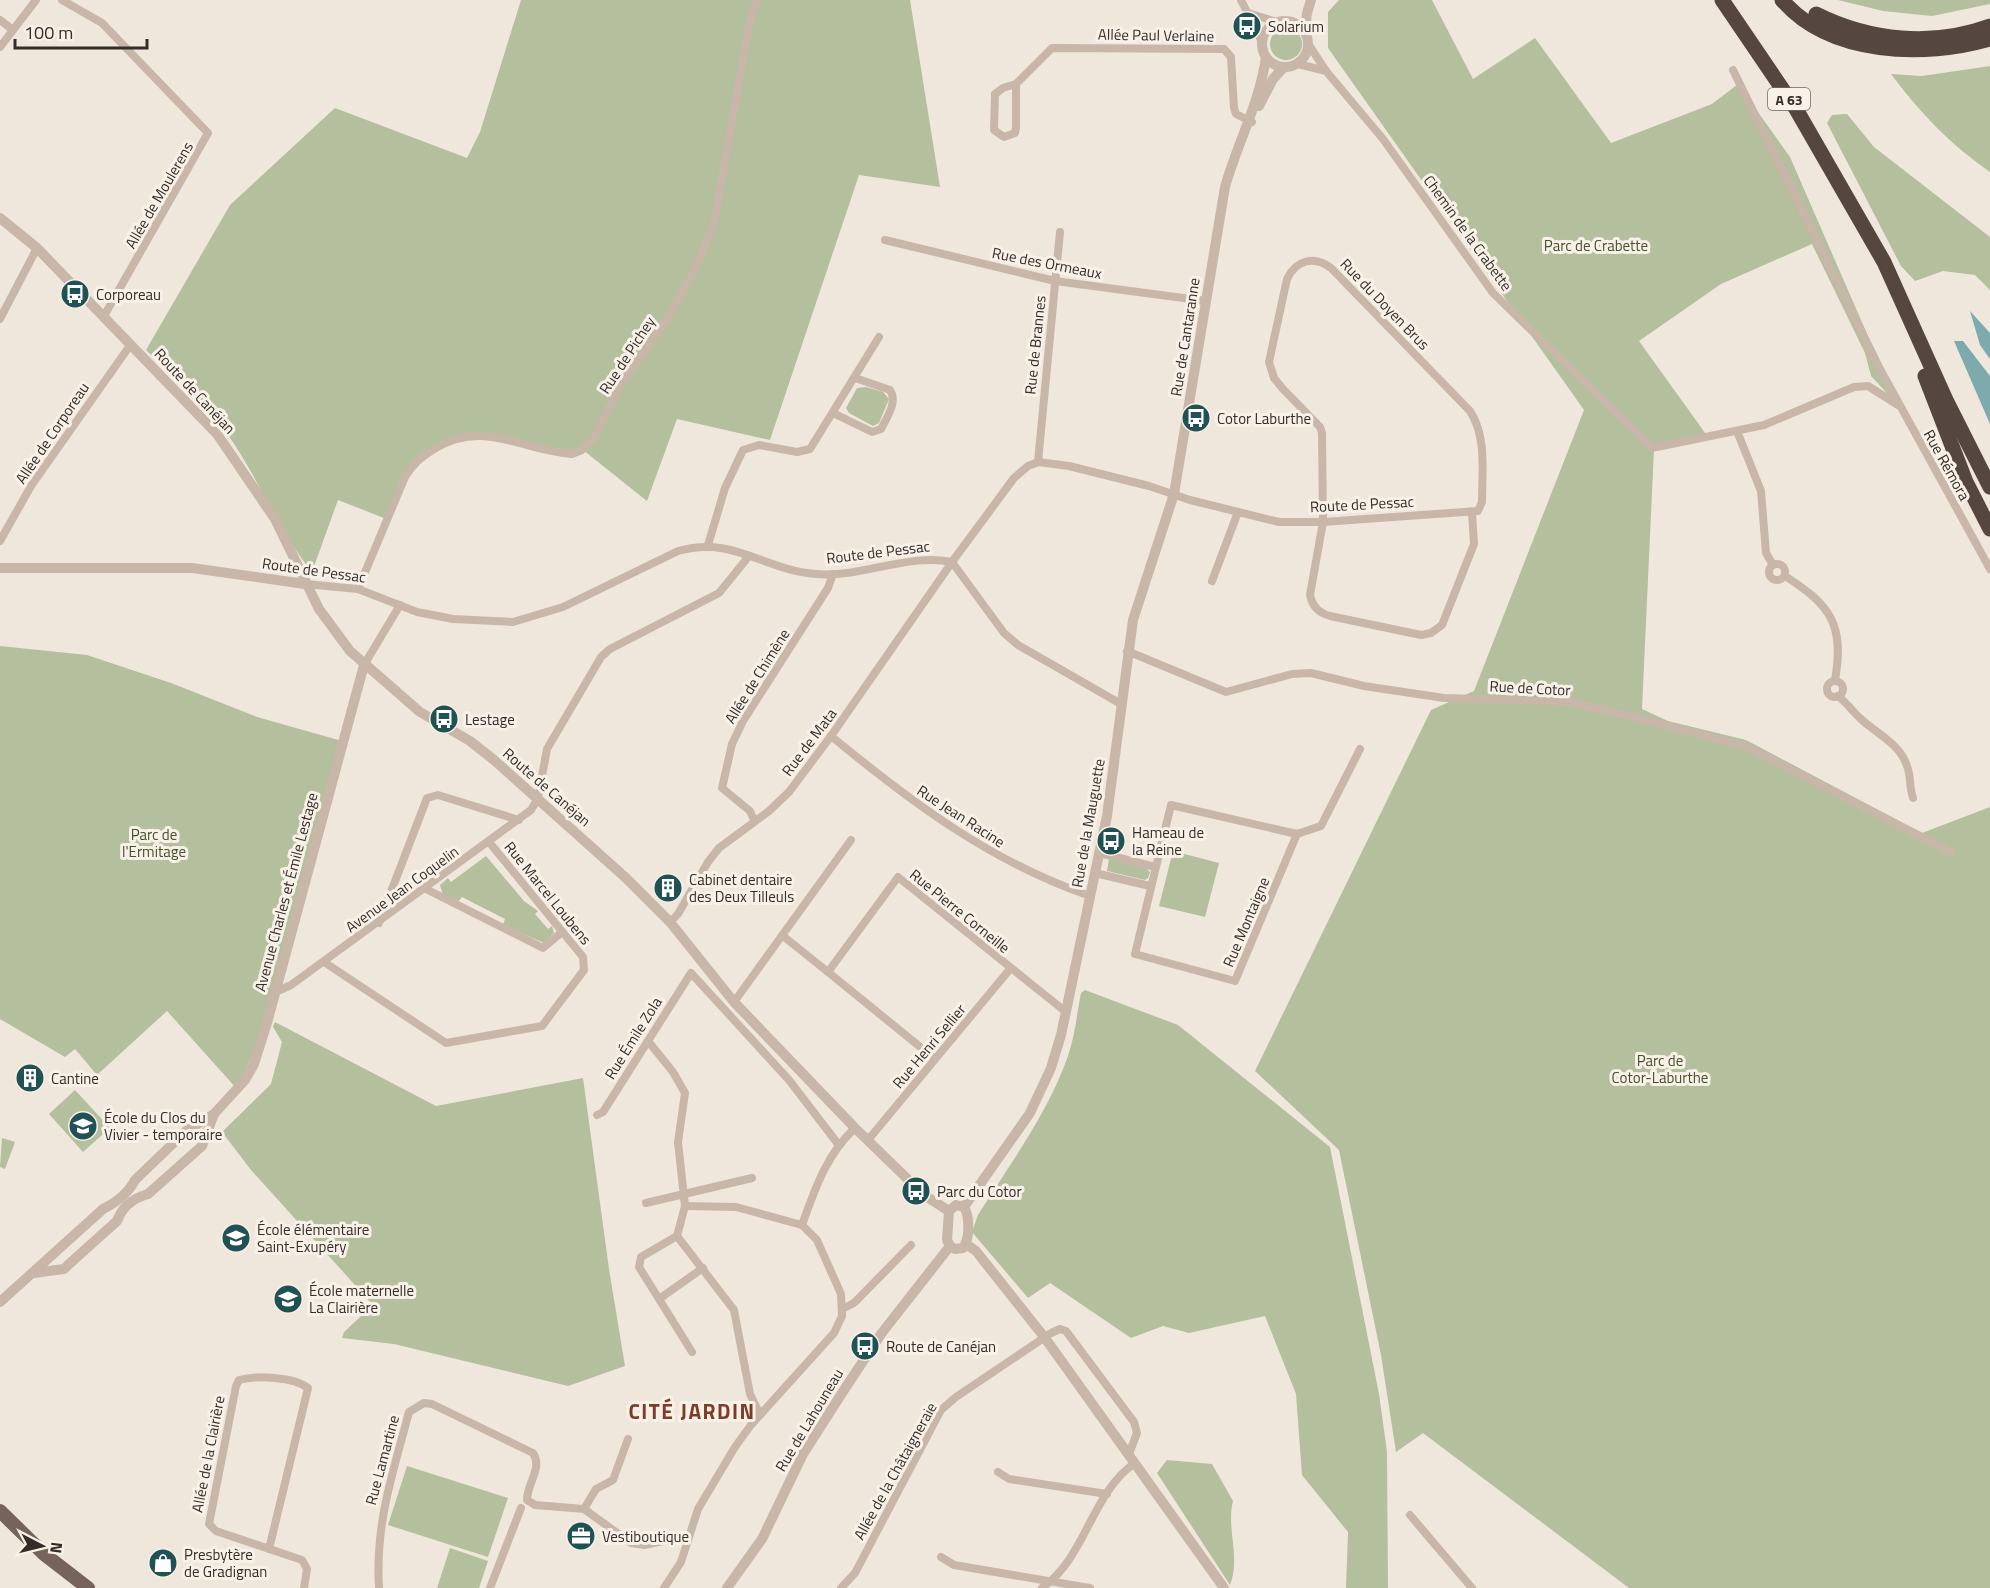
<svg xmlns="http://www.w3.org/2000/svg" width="1990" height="1588" viewBox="0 0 1990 1588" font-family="'Titillium Web',sans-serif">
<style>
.green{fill:#b3bf9d}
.water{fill:#7daaac}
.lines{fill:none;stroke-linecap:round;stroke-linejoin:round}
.minor{stroke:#c8b7a9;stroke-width:8}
.tertiary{stroke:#c8b7a9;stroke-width:10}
.primary{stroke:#76645a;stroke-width:14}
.motorway{stroke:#564640;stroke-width:15}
.labels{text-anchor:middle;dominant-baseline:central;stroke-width:6;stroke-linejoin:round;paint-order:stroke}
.shield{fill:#f8f1e8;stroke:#706762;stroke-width:1.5}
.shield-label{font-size:14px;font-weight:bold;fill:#352c28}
.poi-label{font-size:15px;fill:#352c28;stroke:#f8f1e8;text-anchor:start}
.street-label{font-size:15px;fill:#352c28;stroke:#f8f1e8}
.park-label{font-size:15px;fill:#45522d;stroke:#f8f1e8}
.district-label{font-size:21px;font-weight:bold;letter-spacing:1.5px;fill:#7f3b26;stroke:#f8f1e8}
</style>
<rect width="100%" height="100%" fill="#f0e7dc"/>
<g class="green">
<path d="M521,0H910L940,187L859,175L770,440L677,419L647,501L583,450L572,454L471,434L413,463L389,520L338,500L312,572C278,530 258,477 226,432C204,402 172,376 146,350L230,205L335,108L467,158L480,132Z"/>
<path d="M1339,0H1432L1473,79L1535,38L1611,143L1712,104L1738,84L1790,157L1898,405L1871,376L1865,353L1812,244L1721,284L1639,341L1708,437L1654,449L1642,709L1668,721L1746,740L1922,833L1990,807V1588H1629L1423,1433L1396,1452L1381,1355L1339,1150L1255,1071L1431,710L1474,691L1584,410L1328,48V12Z"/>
<path d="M1838,0H1990V4L1932,16L1883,11Z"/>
<circle cx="1286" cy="44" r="16"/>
<path d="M1990,66V172C1951,145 1919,112 1891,74L1922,76Z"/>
<path d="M1847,114L1874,147L1990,237V290L1975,275L1943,271L1915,281L1901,266L1827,123L1832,115Z"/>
<path d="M866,387L883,392L889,399L879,423L873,426L849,413L846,408L857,388Z"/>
<path d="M0,646L87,655L171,683L257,717L342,741L267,1023L237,1089L167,1011L97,1075L75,1049L65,1057L0,1019Z"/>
<path d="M1173,851L1219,863L1205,917L1159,906Z"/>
<path d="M486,856L524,901L538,911L535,914L548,929L552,926L554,933L544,943L503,925L505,919L462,897L457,903L443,895L440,885L448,878L451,882Z"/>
<path d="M1109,859L1146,868L1150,872L1148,878L1145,880L1107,871Z"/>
<path d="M1085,990L1178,1025L1330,1147L1379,1394L1387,1452L1388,1588H1346L1348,1532L1302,1475L1296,1394L1265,1316L1189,1333L1163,1326L1131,1338L1050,1283L1028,1298L972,1232L978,1215C1010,1164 1048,1113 1068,1056C1075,1036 1077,1013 1081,993Z"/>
<path d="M275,1022L436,1106L583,1078L609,1269L625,1366L568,1386L394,1344L342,1338L344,1332L373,1305L251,1170L222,1132L271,1084L282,1042L273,1027Z"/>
<path d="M75,1090L110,1128L83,1152L49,1114Z"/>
<path d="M2,1138L15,1142L5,1169L0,1167Z"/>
<path d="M1167,1460L1212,1464L1233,1501C1226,1529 1241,1557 1230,1585L1157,1473Z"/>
<path d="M407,1466L508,1498L488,1557L388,1525Z"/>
<path d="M450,1548L488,1561L479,1588H437Z"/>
</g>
<g class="water">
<path d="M1970,311L1990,333V359L1980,345Z"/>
<path d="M1954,341H1963L1990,376V424Z"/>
</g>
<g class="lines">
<g class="minor">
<path d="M62,0L102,23L208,133L104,316"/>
<path d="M1241,0L1262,42"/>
<path d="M1248,13L1277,22"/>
<path d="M0,20L13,30"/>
<path d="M1309,45L1326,71L1383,139L1493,293L1652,448L1764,425L1854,387L1868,386L1898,405"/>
<path d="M0,47L36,0"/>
<path d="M1298,64L1326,71"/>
<path d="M1733,70L1880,369L1990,569"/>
<path d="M1016,84L1003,88L995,94L994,130L1004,137L1015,133L1016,128V84L1052,48L1224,49L1231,57L1234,108L1236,114L1252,122"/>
<path d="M885,240L1055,281L1206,301"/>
<path d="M0,319L37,248"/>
<path d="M833,413L872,432L881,429C887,417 898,402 890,390L855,378"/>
<path d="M1737,431L1761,491L1766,553L1773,565"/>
<path d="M1038,462L1060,232"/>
<path d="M0,541L31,486L131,344"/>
<path d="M708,545L725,488L743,450L759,445L797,452L810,449L879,337"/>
<path d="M952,562L1004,633L1018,645L1121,704"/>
<circle cx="1777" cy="572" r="8"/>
<path d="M1785,576C1830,605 1845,624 1835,680"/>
<path d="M1212,581L1238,512"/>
<path d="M305,584L358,589L417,612L453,619L513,622L563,607L678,551C733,535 763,570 816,574C862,578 907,553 952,562"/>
<path d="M358,589L405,477C413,464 421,457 434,449C483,419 521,450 572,454L582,450L593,439L621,384L670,315L699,260L714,223L750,20L757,0"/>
<path d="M1127,651L1226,692L1292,674L1311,673L1364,686L1444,698L1571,702L1637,718L1745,746L1951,852"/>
<path d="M364,665L400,605"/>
<circle cx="1835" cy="689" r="8"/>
<path d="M1838,696C1848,704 1853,712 1861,719C1877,734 1900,744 1907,766C1911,775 1909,787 1913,798"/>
<path d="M831,736C911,802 991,862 1090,896"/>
<path d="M754,820L750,811L722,788L732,744L743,721L828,588L833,574"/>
<path d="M1297,834L1235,981L1135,954L1171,805L1297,834L1321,826L1360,749"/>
<path d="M1100,853L1155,867"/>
<path d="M1095,873L1150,886"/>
<path d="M424,888L543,948L562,932"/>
<path d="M670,922L678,914L708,862L719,848L769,811L789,792L831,736L952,562L1014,478L1028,466L1038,462L1069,466L1149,486L1190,500L1279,522H1323L1478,511L1482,502C1482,472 1487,437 1470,411L1331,268C1314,255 1296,260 1287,279L1269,362L1274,378L1283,389L1320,427L1322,433L1323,522L1310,595C1312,606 1319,613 1330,616L1421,635L1431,633L1442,625L1474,544L1472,513"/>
<path d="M379,923L427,798L438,795L519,820"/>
<path d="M783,936L828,972"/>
<path d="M324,962L446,1043L542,1026L584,970L583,957L489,842"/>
<path d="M275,990H280L291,985L531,810L538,798L547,749L601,657L610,649L719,593L749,556"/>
<path d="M734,1002L851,840"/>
<path d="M648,1041L673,1072L685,1093L678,1142L685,1206L677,1236L734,1310L750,1394L760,1415"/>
<path d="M935,1059L828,972L898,877L1066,1012"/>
<path d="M597,1115L603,1112L691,973L789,1080L838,1144"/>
<path d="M868,1140L1010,969"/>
<path d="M646,1203L752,1178"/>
<path d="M802,1225C815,1189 826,1155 855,1128"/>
<path d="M677,1236L641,1257L639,1267L659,1299L703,1268"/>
<path d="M659,1299L692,1352"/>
<path d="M842,1309L854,1303L911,1245"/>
<path d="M998,1472L1009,1479L1107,1494"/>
<path d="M584,1509L596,1489L613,1480L628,1439"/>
<path d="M1410,1515L1472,1588"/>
<path d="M269,1549L308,1388C294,1377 257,1375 239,1380L236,1386L209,1524L216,1531L302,1560L307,1569L304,1588"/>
<path d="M941,1557L954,1565L1090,1588"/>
<path d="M379,1588C375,1523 393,1473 409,1412L424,1403L432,1404L533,1453C543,1468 527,1483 527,1500L535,1505L584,1509L631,1543L644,1545L688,1536"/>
<path d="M490,1588L521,1508"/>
<path d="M664,1588L681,1562L698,1509L735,1447L751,1425L834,1333L842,1316L841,1294L817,1240L802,1225L736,1207L685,1206"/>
<path d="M841,1588L855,1573L941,1410L956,1397L1051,1333L1060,1329L1066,1331L1134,1422L1137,1433L1129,1454"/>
<path d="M1042,1588C1087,1556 1091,1493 1135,1463"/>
</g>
<g class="tertiary">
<circle cx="1285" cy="44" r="23"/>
<path d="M1305,31L1307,13L1311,0"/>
<path d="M1259,106L1273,79L1284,67"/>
<path d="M0,218L37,248L217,434L275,519L319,609L350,651L420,712L470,741L494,760L626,878L670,922L734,1002L855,1128L924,1195L949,1211"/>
<path d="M0,568H192L305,584"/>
<path d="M956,1205L964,1207C970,1217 970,1239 963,1248L955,1249L950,1246L947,1240L949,1211Z"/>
<path d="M964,1207L1030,1113L1051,1068L1061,1035L1107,816L1133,620L1174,494L1225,187C1237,144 1260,102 1266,57"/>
<path d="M966,1244L976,1251L1045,1338L1224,1588"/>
<path d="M34,1273L64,1269L68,1265L117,1221C122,1207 134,1198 148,1194L202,1146L214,1114"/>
<path d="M0,1302L103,1209C117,1202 128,1194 135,1180L186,1131L214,1114L245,1080L254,1064L267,1023L364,665"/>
<path d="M727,1588L762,1539L803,1454L844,1390L881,1334L950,1246"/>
</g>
<path class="primary" d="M0,1511L44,1554L88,1588"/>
<g class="motorway">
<path d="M1722,0L1796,109L1884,262L1947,402L1990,487"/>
<path d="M1782,0C1830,56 1925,58 1990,39"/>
<path d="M1816,14C1870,41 1933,47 1990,26"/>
<path d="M1925,376L1966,482L1990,529"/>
</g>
</g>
<defs>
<g id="bus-disc" transform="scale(1.5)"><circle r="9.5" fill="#205154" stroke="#f8f1e8"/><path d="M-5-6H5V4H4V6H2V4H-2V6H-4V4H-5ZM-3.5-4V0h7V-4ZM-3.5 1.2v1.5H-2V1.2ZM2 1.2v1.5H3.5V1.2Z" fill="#fff"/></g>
<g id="building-disc" transform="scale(1.5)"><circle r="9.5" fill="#205154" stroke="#f8f1e8"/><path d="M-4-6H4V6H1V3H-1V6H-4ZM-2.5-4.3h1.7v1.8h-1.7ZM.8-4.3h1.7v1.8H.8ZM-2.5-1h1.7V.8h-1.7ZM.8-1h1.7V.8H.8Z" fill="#fff"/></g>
<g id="school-disc" transform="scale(1.5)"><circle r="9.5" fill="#205154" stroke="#f8f1e8"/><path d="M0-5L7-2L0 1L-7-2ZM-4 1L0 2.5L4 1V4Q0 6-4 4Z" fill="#fff"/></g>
<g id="office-disc" transform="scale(1.5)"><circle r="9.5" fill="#205154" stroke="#f8f1e8"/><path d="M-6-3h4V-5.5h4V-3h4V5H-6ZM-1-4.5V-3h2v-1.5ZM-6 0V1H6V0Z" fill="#fff"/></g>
<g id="shop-disc" transform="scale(1.5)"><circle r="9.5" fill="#205154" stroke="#f8f1e8"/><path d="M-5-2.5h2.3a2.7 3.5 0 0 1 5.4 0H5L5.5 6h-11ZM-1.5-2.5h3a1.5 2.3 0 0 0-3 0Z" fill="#fff"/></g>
</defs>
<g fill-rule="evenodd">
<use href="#bus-disc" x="1247" y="26"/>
<use href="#bus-disc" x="75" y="294"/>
<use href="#bus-disc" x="1196" y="418"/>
<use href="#bus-disc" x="444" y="719"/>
<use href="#bus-disc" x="1111" y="841"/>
<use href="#building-disc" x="668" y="888"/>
<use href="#building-disc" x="30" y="1078"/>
<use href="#school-disc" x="83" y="1126"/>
<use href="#bus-disc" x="916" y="1191"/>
<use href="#school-disc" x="236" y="1238"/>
<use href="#school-disc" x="288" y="1299"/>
<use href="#bus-disc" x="865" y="1346"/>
<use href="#office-disc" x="581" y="1536"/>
<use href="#shop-disc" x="163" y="1563"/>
</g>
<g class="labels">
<rect class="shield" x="1768" y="88" width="42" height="22" rx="4.5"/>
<g class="shield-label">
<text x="1789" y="99">A 63</text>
</g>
<g class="poi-label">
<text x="1268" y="26">Solarium</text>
<text x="96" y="294">Corporeau</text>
<text x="1217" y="418">Cotor Laburthe</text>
<text x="465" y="719">Lestage</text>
<text x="1132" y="832">Hameau de<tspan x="1132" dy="17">la Reine</tspan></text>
<text x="689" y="879">Cabinet dentaire<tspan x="689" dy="17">des Deux Tilleuls</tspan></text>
<text x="51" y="1078">Cantine</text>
<text x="104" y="1117">École du Clos du<tspan x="104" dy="17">Vivier - temporaire</tspan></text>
<text x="937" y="1191">Parc du Cotor</text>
<text x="257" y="1229">École élémentaire<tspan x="257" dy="17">Saint-Exupéry</tspan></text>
<text x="309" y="1290">École maternelle<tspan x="309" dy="17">La Clairière</tspan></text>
<text x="886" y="1346">Route de Canéjan</text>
<text x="602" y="1536">Vestiboutique</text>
<text x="184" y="1554">Presbytère<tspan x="184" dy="17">de Gradignan</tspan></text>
</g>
<g class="street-label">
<text transform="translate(1156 35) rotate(1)">Allée Paul Verlaine</text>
<text transform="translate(159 195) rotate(-60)">Allée de Moulerens</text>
<text transform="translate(1468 233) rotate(54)">Chemin de la Crabette</text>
<text transform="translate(1047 263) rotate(11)">Rue des Ormeaux</text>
<text transform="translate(1385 304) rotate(46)">Rue du Doyen Brus</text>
<text transform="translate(1185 337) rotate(-81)">Rue de Cantaranne</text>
<text transform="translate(1035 345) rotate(-84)">Rue de Brannes</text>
<text transform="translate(627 355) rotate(-57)">Rue de Pichey</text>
<text transform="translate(195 391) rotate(47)">Route de Canéjan</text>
<text transform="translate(52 433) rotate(-56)">Allée de Corporeau</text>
<text transform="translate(1947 465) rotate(61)">Rue Rémora</text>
<text transform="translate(1362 504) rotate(-3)">Route de Pessac</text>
<text transform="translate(878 552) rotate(-7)">Route de Pessac</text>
<text transform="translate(314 570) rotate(8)">Route de Pessac</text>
<text transform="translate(757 676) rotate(-58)">Allée de Chimène</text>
<text transform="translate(1530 688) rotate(3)">Rue de Cotor</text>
<text transform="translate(809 742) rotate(-53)">Rue de Mata</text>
<text transform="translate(547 787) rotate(41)">Route de Canéjan</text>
<text transform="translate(961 816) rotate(33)">Rue Jean Racine</text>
<text transform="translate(1088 823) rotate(-80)">Rue de la Mauguette</text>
<text transform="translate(402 889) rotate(-36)">Avenue Jean Coquelin</text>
<text transform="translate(286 892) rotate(-75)">Avenue Charles et Émile Lestage</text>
<text transform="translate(548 893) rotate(51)">Rue Marcel Loubens</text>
<text transform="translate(960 911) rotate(39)">Rue Pierre Corneille</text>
<text transform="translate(1246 922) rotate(-67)">Rue Montaigne</text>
<text transform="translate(633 1038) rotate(-58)">Rue Émile Zola</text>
<text transform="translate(929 1046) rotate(-50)">Rue Henri Sellier</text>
<text transform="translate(809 1420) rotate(-59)">Rue de Lahouneau</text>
<text transform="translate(208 1454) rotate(-79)">Allée de la Clairière</text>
<text transform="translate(382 1460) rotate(-75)">Rue Lamartine</text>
<text transform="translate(895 1471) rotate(-61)">Allée de la Châtaigneraie</text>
</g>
<g class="park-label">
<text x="1596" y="245">Parc de Crabette</text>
<text x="154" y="834">Parc de<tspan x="154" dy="17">l'Ermitage</tspan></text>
<text x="1660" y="1060">Parc de<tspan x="1660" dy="17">Cotor-Laburthe</tspan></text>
</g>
<g class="district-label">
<text x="692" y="1411">CITÉ JARDIN</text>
</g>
</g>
<g transform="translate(42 1546) rotate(97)" stroke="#f8f1e8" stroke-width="4.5" paint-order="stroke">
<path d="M0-4.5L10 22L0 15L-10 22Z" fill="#352c28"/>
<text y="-9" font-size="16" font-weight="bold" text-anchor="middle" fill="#352c28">N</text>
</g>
<path d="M15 39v9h132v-9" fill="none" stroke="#352c28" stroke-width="3"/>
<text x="24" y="39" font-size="18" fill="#352c28" stroke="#f8f1e8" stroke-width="4.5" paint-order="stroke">100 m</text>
</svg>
